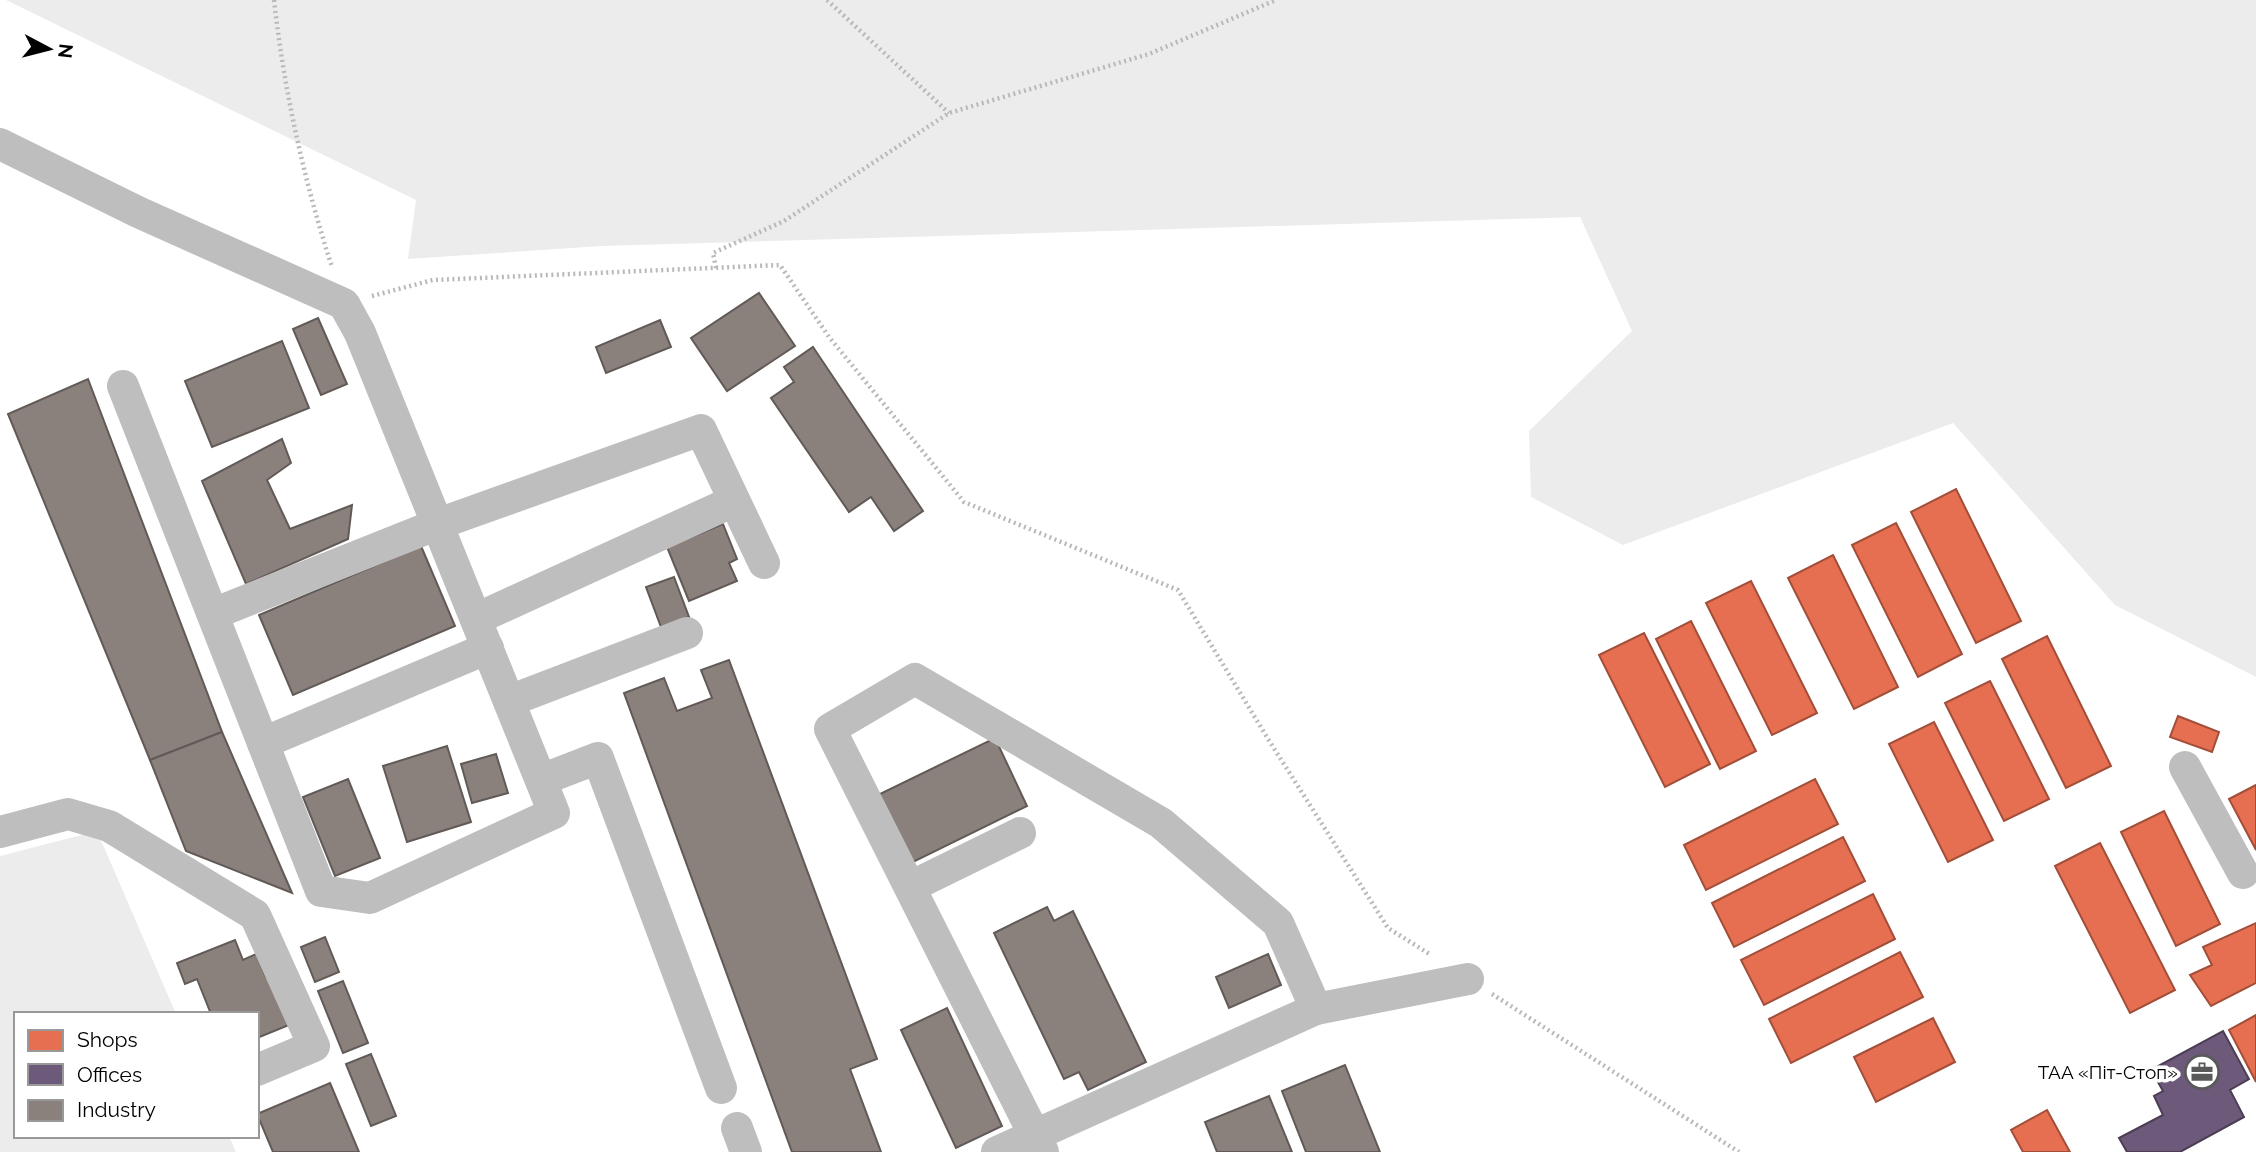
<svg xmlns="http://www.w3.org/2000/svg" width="2256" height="1152" viewBox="0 0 2256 1152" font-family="Raleway,sans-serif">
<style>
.green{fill:#ececec}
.shops{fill:#e76f51;stroke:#a24e39;stroke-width:2}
.offices{fill:#6d597a;stroke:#4c3e55;stroke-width:2}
.industry{fill:#8a817c;stroke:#615a57;stroke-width:2}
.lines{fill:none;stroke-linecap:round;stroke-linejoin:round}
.path{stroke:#b9b9b9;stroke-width:4.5;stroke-dasharray:2 3.5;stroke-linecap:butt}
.minor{stroke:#bebebe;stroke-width:32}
.labels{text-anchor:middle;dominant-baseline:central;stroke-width:7;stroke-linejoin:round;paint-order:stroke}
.poi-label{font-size:19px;fill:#000;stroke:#fff;text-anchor:end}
</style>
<rect width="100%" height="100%" fill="#fff"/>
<g class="green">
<path d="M6,0H2256V677L2115,605L1953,423L1623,545L1531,497L1529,431L1632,331L1580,217L601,246L408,259L416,200Z"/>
<path d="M97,831L176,1014H16V1136H229L236,1152H0V856Z"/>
</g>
<g class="shops">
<path d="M1956,489L2021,621L1976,643L1911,512Z"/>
<path d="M1896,523L1962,654L1918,677L1852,545Z"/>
<path d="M1833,555L1898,687L1854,709L1788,578Z"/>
<path d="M1751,581L1817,713L1772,735L1706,603Z"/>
<path d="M1691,621L1756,751L1720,769L1656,639Z"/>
<path d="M1644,633L1710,764L1665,787L1599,655Z"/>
<path d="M2047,636L2111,766L2066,788L2002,659Z"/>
<path d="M1990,681L2049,799L2004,821L1945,703Z"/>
<path d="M2178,716L2219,732L2212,752L2170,737Z"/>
<path d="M1934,722L1993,840L1948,862L1889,744Z"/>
<path d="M1815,779L1838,824L1706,890L1684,845Z"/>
<path d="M2256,785V850L2229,799Z"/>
<path d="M2164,811L2220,924L2176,946L2121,832Z"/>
<path d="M1843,837L1865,881L1734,947L1712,903Z"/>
<path d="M2100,843L2175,990L2130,1013L2055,866Z"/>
<path d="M1873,894L1895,939L1764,1005L1741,960Z"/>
<path d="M2256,923V983L2211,1006L2190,975L2212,965L2203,947Z"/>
<path d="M1900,952L1923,997L1791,1063L1769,1019Z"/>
<path d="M2256,1015V1082L2229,1030Z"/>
<path d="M1933,1018L1955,1062L1876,1102L1854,1057Z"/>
<path d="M2047,1110L2070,1152H2023L2011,1130Z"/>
</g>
<path class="offices" d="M2223,1031L2249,1079L2230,1090L2244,1117L2180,1152H2127L2119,1138L2163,1115L2154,1096L2163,1091L2151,1070Z"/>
<g class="industry">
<path d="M759,293L795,346L727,391L691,338Z"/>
<path d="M318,318L347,384L321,395L293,329Z"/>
<path d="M660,320L671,347L606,373L596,347Z"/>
<path d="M282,341L309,408L212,447L185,381Z"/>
<path d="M813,347L923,511L894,531L871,497L849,512L771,398L794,382L784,367Z"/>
<path d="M88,379L222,732L150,760L8,414Z"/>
<path d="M282,439L291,463L267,480L290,529L352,505L348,539L246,584L202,481Z"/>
<path d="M723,524L737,559L729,563L737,581L689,601L667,547Z"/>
<path d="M421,546L455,626L293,695L259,615Z"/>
<path d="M674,577L689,617L661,627L646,587Z"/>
<path d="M729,660L877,1059L850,1069L881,1152H792L624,693L664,678L677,711L712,698L701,670Z"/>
<path d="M222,732L292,893L186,851L150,760Z"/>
<path d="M995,738L1027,806L911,863L878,795Z"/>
<path d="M447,746L471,822L407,842L383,766Z"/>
<path d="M496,754L508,793L472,803L461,764Z"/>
<path d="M348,779L380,858L335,876L303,797Z"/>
<path d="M1047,907L1054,921L1073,911L1146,1062L1088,1090L1079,1072L1064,1079L994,933Z"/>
<path d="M325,937L339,972L315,982L301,947Z"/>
<path d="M235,940L243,960L256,954L266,977L275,974L294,1023L257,1038V1014H211L197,979L185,984L177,963Z"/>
<path d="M1268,954L1281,985L1229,1008L1216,977Z"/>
<path d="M343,981L368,1043L343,1053L318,991Z"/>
<path d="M947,1008L1002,1126L956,1148L901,1030Z"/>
<path d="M371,1054L396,1116L371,1126L346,1064Z"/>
<path d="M1345,1065L1380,1152H1306L1282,1091Z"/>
<path d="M330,1083L359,1152H273L257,1114Z"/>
<path d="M1269,1096L1292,1152H1217L1205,1122Z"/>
</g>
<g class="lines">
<g class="path">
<path d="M274,0C284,90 304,181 332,267"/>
<path d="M827,0L949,113"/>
<path d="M716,268L713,253L784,221L949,113L1149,54L1276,0"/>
<path d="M372,296L433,280L780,265L829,337L964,502L1178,590L1268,739L1388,928L1431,955"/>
<path d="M1492,994L1739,1152"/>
</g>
<g class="minor">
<path d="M0,144L138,212L344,304L360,333L554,813L370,898L321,891L123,386"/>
<path d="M213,614L438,524L701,430L764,563"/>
<path d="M476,619L734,501"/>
<path d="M509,701L687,633"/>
<path d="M263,743L488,648"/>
<path d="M2185,767L2243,873"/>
<path d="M541,780L598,758L721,1088"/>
<path d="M0,832L68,814L109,826L255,915L314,1046L257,1070"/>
<path d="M910,887L1020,833"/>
<path d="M737,1128L746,1152"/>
<path d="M997,1152L1316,1009L1468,979"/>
<path d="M1043,1152L830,729L915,679L1161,823L1278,923L1316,1009"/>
</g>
</g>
<defs>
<g id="office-ring" transform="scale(1.75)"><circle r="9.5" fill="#fff" stroke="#595959" stroke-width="1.5"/><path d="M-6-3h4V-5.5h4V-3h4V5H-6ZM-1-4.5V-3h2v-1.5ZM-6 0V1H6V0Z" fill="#595959"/></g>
</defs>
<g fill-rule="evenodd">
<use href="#office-ring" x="2202" y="1072"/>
</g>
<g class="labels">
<g class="poi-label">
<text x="2178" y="1072">ТАА «Піт-Стоп»</text>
</g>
</g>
<rect x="14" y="1012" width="245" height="126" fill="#ffffff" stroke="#999999" stroke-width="2"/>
<rect x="28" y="1030" width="35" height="21" fill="#e76f51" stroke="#999999" stroke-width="2"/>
<text x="77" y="1047" font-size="21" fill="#000000">Shops</text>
<rect x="28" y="1064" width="35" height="21" fill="#6d597a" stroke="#999999" stroke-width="2"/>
<text x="77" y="1082" font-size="21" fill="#000000">Offices</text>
<rect x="28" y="1100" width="35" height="21" fill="#8a817c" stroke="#999999" stroke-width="2"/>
<text x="77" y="1117" font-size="21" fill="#000000">Industry</text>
<g transform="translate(49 49) rotate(97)" stroke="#ffffff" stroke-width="5" paint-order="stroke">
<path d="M0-5L12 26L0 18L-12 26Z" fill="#000000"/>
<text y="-10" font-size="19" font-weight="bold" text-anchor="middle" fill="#000000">N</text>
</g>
</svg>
